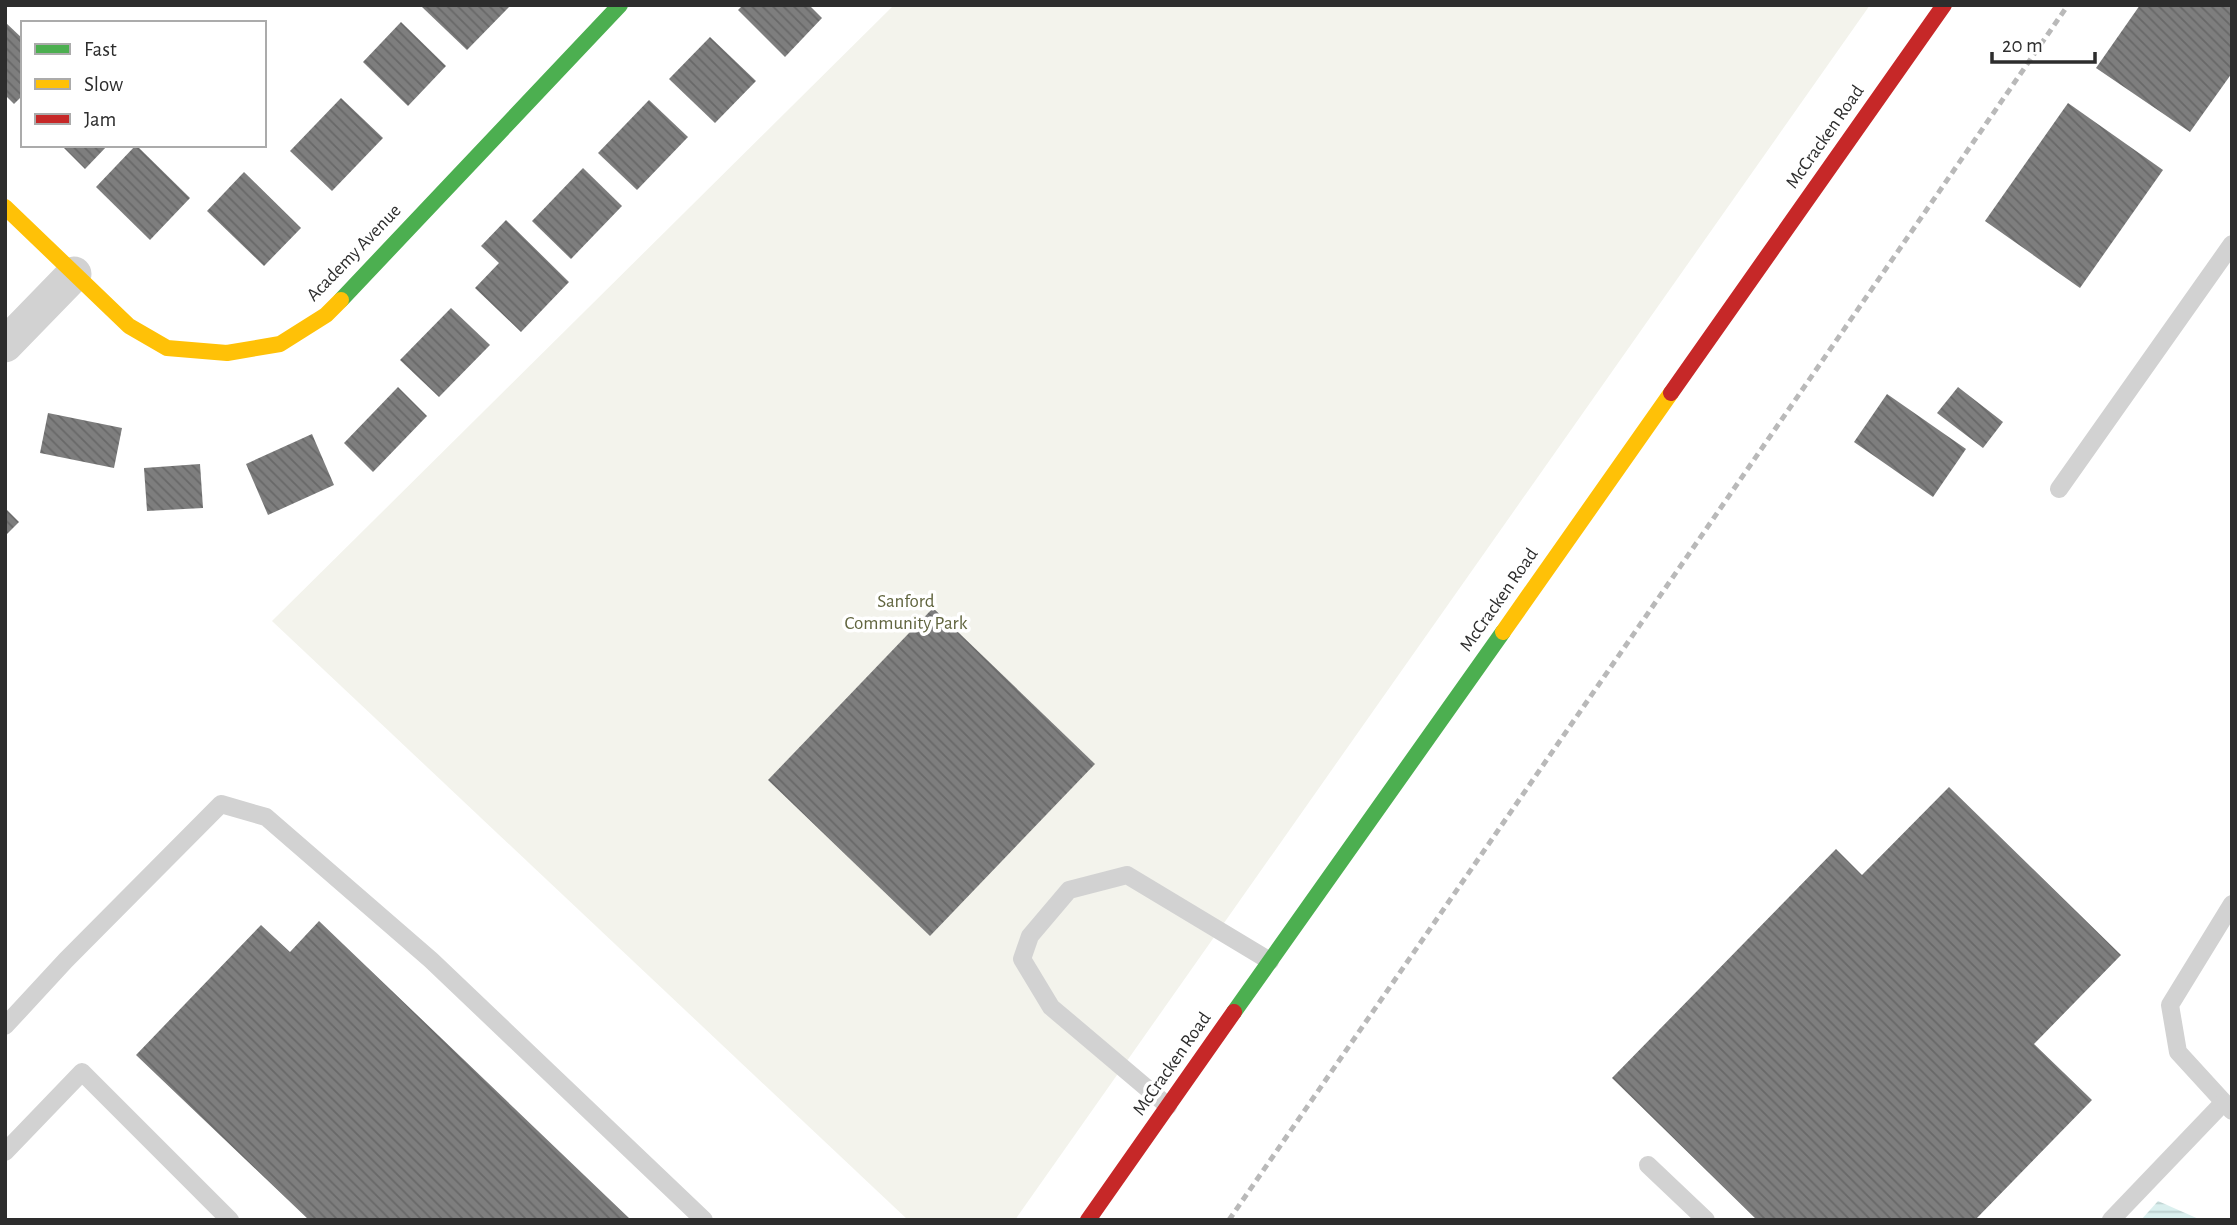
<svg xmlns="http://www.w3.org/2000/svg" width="2237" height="1225" viewBox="0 0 2237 1225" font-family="'Alegreya Sans',sans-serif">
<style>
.green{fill:#f3f3ec}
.water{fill:url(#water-rules)}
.building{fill:url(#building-back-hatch)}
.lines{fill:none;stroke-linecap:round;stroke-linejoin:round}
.lane{stroke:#d2d2d2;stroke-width:18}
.street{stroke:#d2d2d2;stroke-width:35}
.fast{stroke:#4caf50;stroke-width:16}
.slow{stroke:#ffc107;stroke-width:16}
.jam{stroke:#c62828;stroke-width:16}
.rail{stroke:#b9b9b9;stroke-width:5;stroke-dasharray:7 5;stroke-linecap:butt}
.labels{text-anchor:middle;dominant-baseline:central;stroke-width:7;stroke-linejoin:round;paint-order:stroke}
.street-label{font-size:19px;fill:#2d2d2d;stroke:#fff}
.park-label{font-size:19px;fill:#61653f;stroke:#fff}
</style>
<defs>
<pattern id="water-rules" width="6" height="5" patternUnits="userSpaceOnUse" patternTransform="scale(1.75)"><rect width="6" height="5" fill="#daefee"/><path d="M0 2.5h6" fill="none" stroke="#bbcdcc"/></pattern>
<pattern id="building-back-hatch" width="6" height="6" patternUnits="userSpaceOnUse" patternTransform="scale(1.75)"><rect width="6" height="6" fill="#7e7e7e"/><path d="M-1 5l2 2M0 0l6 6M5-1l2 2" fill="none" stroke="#686868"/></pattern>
</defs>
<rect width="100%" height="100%" fill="#fff"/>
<path class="green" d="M894,5H1870L1015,1220H908L272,621Z"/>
<path class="water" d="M2158,1201L2201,1220H2141Z"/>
<g class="building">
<path d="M423,5H511L467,50L422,7Z"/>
<path d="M743,5H809L822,18L785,57L738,10Z"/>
<path d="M2140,5H2232V73L2190,132L2096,68Z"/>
<path d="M5,22L23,39V95L14,104L5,95Z"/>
<path d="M401,22L446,66L408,106L363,62Z"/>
<path d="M710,37L756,81L715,123L669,79Z"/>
<path d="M341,98L383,138L332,191L290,151Z"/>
<path d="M649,100L688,137L637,190L598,153Z"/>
<path d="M2068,103L2163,170L2080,288L1985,221Z"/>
<path d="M61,145H108L85,169Z"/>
<path d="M136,145L190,198L150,240L96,187Z"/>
<path d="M583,168L622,206L571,259L532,221Z"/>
<path d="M244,172L301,228L264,266L207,211Z"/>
<path d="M506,220L569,282L521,332L475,288L499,263L481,246Z"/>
<path d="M451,308L490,345L439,397L400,360Z"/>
<path d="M398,387L427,416L373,472L344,443Z"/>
<path d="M1958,387L2003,422L1983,448L1937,413Z"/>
<path d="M1887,394L1966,449L1933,497L1854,442Z"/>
<path d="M48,413L122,428L114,468L40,453Z"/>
<path d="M312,434L334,485L268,515L246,464Z"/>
<path d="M200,464L203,508L147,511L144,468Z"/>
<path d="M5,508L19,522L5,536Z"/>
<path d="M933,608L1095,764L930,936L768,780Z"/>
<path d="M1949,787L2121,955L2034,1044L2092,1100L1975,1220H1757L1612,1078L1836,849L1862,875Z"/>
<path d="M319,921L631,1220H309L136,1055L261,925L290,952Z"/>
</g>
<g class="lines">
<g class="lane">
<path d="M2059,489L2232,244"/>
<path d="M2232,904L2170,1005L2178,1052L2232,1111"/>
<path d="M5,1026L66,960L221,804L266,817L431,960L704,1220"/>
<path d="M1168,1106L1051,1007L1022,959L1030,936L1069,890L1127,875L1270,961"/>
<path d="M5,1152L82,1072L230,1220"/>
<path d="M1648,1165L1706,1220"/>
<path d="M2111,1220L2223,1103"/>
</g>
<path class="street" d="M5,345L74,274"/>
<g class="fast">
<path d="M341,300L620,5"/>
<path d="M1234,1012L1503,632"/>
</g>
<g class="slow">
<path d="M5,207L129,326L167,348L227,353L280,344L326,315L341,300"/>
<path d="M1503,632L1671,393"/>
</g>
<g class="jam">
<path d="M1671,393L1944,5"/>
<path d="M1088,1220L1234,1012"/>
</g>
<path class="rail" d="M1229,1220L2068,5"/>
</g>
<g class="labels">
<g class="street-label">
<text transform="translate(1825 137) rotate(-55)">McCracken Road</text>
<text transform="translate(354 253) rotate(-46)">Academy Avenue</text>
<text transform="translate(1499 600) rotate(-55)">McCracken Road</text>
<text transform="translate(1172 1064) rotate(-55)">McCracken Road</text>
</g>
<g class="park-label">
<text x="906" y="601">Sanford<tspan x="906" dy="22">Community Park</tspan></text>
</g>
</g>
<rect width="2237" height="1225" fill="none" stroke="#2d2d2d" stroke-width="14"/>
<rect x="21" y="21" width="245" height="126" fill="#ffffff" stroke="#ababab" stroke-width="2"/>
<rect x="35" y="44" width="35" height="10" fill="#4caf50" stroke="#ababab" stroke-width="2"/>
<text x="84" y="56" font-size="21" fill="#2d2d2d">Fast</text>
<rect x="35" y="79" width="35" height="10" fill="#ffc107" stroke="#ababab" stroke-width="2"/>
<text x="84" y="91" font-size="21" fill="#2d2d2d">Slow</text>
<rect x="35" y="114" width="35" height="10" fill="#c62828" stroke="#ababab" stroke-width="2"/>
<text x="84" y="126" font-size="21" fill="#2d2d2d">Jam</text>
<path d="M1992 52v10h103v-10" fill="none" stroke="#2d2d2d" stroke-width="3.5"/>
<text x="2002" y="52" font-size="21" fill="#2d2d2d" stroke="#ffffff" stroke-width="5" paint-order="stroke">20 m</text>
</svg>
